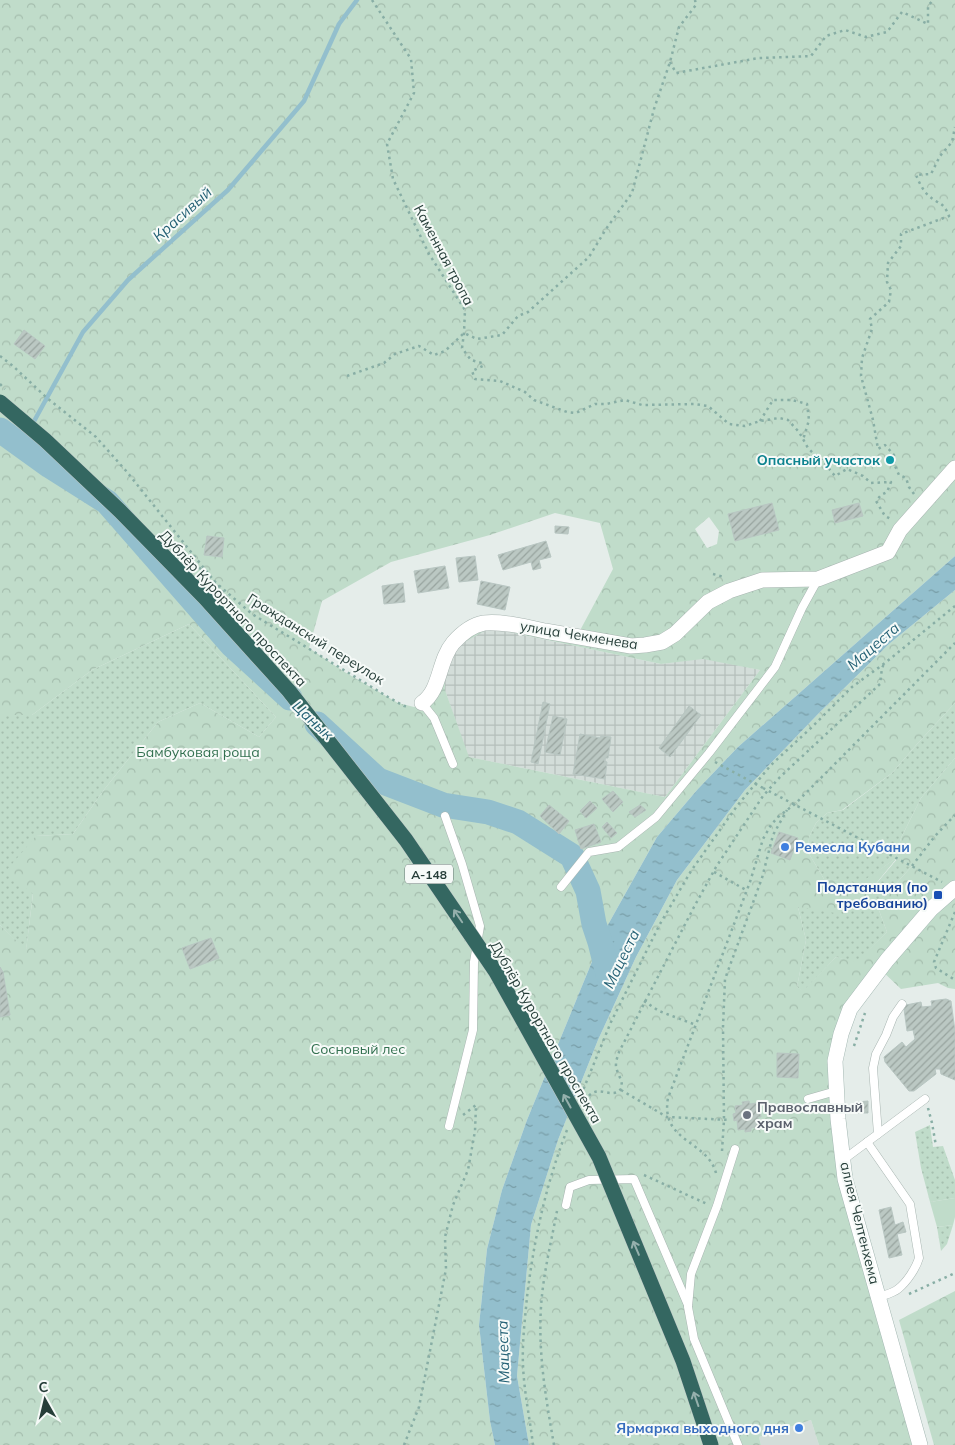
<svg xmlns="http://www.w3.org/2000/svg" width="955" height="1445" viewBox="0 0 955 1445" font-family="Mulish,sans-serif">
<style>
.built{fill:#d3ddd9}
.industrial{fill:url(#industrial-grid)}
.green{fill:url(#green-dots)}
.forest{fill:url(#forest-crowns);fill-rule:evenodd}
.pitch{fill:#c0dcca}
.water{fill:url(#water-ripples)}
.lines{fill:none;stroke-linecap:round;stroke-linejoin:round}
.stream{stroke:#93bfcd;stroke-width:4.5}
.river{stroke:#93bfcd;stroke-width:25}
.building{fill:url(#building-hatch);stroke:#b8c6c2}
.lane-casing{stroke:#a8b5b1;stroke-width:9}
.street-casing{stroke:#a8b5b1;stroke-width:16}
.secondary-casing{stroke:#a4b8b3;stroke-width:16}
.path{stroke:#88aea5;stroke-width:2.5;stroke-dasharray:2.5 4;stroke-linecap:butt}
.lane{stroke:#fff;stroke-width:8}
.street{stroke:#fff;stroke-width:15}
.secondary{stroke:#fff;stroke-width:15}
.highway-bridge-casing{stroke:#c2c9c8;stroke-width:16;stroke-linecap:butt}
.path-bridge{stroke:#88aea5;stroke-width:2.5;stroke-dasharray:2.5 4;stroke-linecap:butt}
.highway-bridge{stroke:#346761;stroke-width:15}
.oneway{stroke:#95b0ac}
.culture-dot{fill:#0f9aa8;stroke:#f6faf8;stroke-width:2}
.shop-dot{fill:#3f7fe0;stroke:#f6faf8;stroke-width:2}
.transit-dot{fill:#1a4fb4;stroke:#f6faf8;stroke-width:2}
.worship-dot{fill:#6b7280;stroke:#f6faf8;stroke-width:2}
.labels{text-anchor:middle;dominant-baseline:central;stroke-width:4;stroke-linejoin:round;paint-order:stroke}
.shield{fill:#f6faf8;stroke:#647672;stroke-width:1}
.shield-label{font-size:12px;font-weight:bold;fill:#263e39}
.street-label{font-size:14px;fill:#263e39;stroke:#f6faf8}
.culture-label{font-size:14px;font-weight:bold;fill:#0d838f;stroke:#f6faf8;text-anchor:end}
.park-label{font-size:14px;fill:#337150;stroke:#f6faf8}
.shop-label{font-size:14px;font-weight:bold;fill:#366cbe;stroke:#f6faf8;text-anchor:start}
.transit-label{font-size:14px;font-weight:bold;fill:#164399;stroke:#f6faf8;text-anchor:end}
.worship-label{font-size:14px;font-weight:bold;fill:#5b616d;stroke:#f6faf8;text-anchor:start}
.water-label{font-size:15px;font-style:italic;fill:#246175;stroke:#f6faf8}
</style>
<defs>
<pattern id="industrial-grid" width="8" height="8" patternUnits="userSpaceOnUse" patternTransform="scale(1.25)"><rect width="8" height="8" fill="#d3ddd9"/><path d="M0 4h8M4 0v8" fill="none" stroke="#b5bfbb"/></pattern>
<pattern id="green-dots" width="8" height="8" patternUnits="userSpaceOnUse" patternTransform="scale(1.25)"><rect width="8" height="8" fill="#c0dcca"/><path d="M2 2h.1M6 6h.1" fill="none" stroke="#a5beae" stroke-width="1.8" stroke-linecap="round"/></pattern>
<pattern id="forest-crowns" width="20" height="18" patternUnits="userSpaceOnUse" patternTransform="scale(1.25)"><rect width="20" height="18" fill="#c0dcca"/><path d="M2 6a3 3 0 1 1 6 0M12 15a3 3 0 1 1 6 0" fill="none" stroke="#a5beae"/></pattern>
<pattern id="water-ripples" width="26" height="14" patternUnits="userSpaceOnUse" patternTransform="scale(1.25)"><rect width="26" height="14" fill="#93bfcd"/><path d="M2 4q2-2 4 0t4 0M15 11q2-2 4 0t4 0" fill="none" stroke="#789da7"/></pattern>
<pattern id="building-hatch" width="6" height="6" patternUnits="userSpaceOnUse" patternTransform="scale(1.25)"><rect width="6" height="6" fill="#bbc8c3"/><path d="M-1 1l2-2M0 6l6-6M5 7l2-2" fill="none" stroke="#98a49f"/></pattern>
</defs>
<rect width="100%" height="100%" fill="#e5edea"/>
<path class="built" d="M811,1420L819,1445H761L759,1437Z"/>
<path class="industrial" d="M490,628L661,664L703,658L760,670L665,797L468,757L445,690V670L454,647Z"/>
<g class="green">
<path d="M189,624L276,717L259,737L200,703L158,722L103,791L73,834L36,836L33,893L26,951L0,925V715H32L92,670Z"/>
<path d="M955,703V758L921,798L901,838L895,859L860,884L824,879L808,852L809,837L816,823L827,813L843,810L892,773L918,743Z"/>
<path d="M898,858L912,866L877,905L887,932L857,963L836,957L803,992L797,987L806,940L798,907L864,898Z"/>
<path d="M930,1125L933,1147L943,1146L955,1180V1198L930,1202L921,1168L915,1132Z"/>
<path d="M953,1225L947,1244L941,1251L937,1227Z"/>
</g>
<g class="forest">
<path d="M0,0H955V556L738,747L697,790L657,837L605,930L527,1120L502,1190L487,1249L479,1325L490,1421L495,1445H0V925L26,950L33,894L6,871L36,836L73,834L103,791L158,722L200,703L259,737L276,717L189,624L92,670L32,715H0ZM555,513L600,523L613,569L577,636C548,631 514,621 485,624C467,625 448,643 443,660C440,667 432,694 427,699C424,703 417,705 414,707L398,703L343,671L309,648L322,601L391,562L490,535ZM709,517L719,531L717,544L707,548L695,529ZM490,628L661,664L703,659L760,670L665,797L469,757L445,690V670L454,648Z"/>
<path d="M955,590V703L918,743L892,773L842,810L827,813L816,823L809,837L808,852L824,879L860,883L895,859L901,838L921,798L955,758V989L948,988L938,983L901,989L880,969L841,1034L837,1120L920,1445H819L811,1420L759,1437L761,1445H529L517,1376L531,1225L558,1140L598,1040L636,957L677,880L745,790L819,713L889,644ZM897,858L912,866L877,905L887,932L857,962L836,957L803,991L797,987L806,940L798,907L835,913L864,898Z"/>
<path d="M955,1291V1445H934L899,1320Z"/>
</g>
<path class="pitch" d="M955,1198V1217L953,1225L937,1227L930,1202Z"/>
<path class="water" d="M955,556V590L889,644L819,713L745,790L677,880L636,957L598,1040L558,1140L531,1225L517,1376L529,1445H495L490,1421L479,1325L487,1249L502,1190L527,1120L605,930L657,837L697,790L738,747Z"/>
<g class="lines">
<path class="stream" d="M21,445L83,332L128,280L228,190L304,101L339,24L357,0"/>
<g class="river">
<path d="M0,430L50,466L107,502L232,645L290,698"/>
<path d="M317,724L378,780L443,805L488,812L518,822L572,856L588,891L594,924L600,942L608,974"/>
</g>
</g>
<g class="building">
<path d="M24,330L45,346L35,359L14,344Z"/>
<path d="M772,503L779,530L735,541L728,514Z"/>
<path d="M859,503L863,516L835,523L832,510Z"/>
<path d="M555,526L569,527L568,534L555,533Z"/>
<path d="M207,536L224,538L222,557L204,555Z"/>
<path d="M546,541L551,557L539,560L541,568L533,570L531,562L503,570L498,555Z"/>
<path d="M475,556L478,580L459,582L456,558Z"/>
<path d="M445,566L449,588L418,593L414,571Z"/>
<path d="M481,581L510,587L505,610L477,604Z"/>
<path d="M403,583L405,602L384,604L382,586Z"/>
<path d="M543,702L550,704L538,764L531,762Z"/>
<path d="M689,706L701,715L670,757L659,748Z"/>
<path d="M553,716L567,719L560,755L545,752Z"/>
<path d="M580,734L600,738L601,736L611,737L608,758H605L604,761L607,762L605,779L573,774Z"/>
<path d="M613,791L623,802L613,812L602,799Z"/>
<path d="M590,801L597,808L586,818L580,811Z"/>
<path d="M549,805L569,821L559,834L540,816Z"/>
<path d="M640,805L646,810L635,817L629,812Z"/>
<path d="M607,822L617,833L611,838L602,827Z"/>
<path d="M594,824L601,842L581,849L575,830Z"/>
<path d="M779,832L798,838L790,860L771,853Z"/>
<path d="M211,938L219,958L190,969L182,948Z"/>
<path d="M0,967L3,972L10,1015L0,1017Z"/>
<path d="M946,999L951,1001L955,1031V1080L941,1074L940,1069H935L936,1074L918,1088L914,1091H909L885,1062L884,1057L902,1042L906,1047L915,1039L913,1030L907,1031L904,1009L906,1005L921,1002L922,1007L932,1006L931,1001Z"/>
<path d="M777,1053L799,1054L798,1078L777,1077Z"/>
<path d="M749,1101L750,1104L757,1103V1111L760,1110L761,1117H758L759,1127L751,1128V1131L745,1132V1129L738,1130L737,1120L734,1121L733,1114L736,1113L735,1106L743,1105L742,1102Z"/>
<path d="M868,1101V1113H858L857,1102Z"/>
<path d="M891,1207L895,1225L903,1222L906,1232L897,1234L902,1255L889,1258L879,1210Z"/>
</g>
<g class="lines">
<g class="lane-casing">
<g id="lane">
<path d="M422,703L434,718L453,764"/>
<path d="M445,816L462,864L480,926L474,962L473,1030L449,1126"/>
<path d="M561,887L589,852L618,847L656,817L709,753L775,667L802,608L818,579"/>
<path d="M808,1099L836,1091"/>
<path d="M878,1134L925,1099"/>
<path d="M867,1142L910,1204L919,1258C916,1268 907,1282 898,1289C893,1293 885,1295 879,1297"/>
<path d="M735,1149L717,1206L691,1274L688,1307L694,1339L738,1445"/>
<path d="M843,1160L878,1134L873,1068L876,1054L886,1035L893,1017L902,1004"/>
<path d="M566,1205L570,1187L589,1180L634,1179L688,1305"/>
</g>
</g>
<g class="street-casing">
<path id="street" d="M422,703C441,690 438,661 453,643C461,634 472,625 484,623C502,621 527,627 545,631C573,636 602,641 631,646L645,645L662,642L675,634L708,602L729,591L762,580L818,579L888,552L900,530L955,468"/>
</g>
<g class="secondary-casing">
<path id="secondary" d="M920,1445L845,1179L838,1119L835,1061L841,1034L850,1009L887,960L931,909L955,888"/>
</g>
<g class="path">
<path d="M372,0L411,59L414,93L387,144L393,179L429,254L465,310L464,333L462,348L471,360L482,363L483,366L472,371L475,379L500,381L525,392L534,400L567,412L576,413L595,404H606L625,400L642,405L694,404L708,406L729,424L745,426L760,421L779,418L788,420L799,432L808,448L816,456L821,459L835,476L847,469L863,476L871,483L891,482L887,492L881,495L876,501L885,516L891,519"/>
<path d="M670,62L676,73L759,58L811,56L826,36L845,30L866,37L887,32L902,12L928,24V6L933,0"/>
<path d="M0,356L13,366L47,398L96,437L127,472L215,582L252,614L388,697L404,706L410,707"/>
<path d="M347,376L384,363L395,354L419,346L434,355L445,351L464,333L477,339L502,335L518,316L528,312L589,257L606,229L632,193L654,109L670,62L679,27L696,5L695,0"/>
<path d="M760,421L773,400H792L807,404L809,420L803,440"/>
<path d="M914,494L909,487L906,478L899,475L895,466L894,455L885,445L878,449L873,420L861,376L862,358L872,329L870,319L889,302L891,290L887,282L888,263L901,246V234L949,216C943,201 939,205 929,196C923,191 919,182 916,175L931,174L940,156L952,142L955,127"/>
<path d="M713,574L724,577"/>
<path d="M763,788L942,882"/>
<path d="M912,866L935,836L955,815"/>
<path d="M714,872L746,890"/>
<path d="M955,912L934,962L936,968L955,980"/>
<path d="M644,1001L659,1011L696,1025"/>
<path d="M854,1046L865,1013"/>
<path d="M621,1090L667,1117L730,1120"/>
<path d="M581,1095L611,1022L660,924L691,871L737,806L771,765L812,727L852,687L885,663L955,606"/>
<path d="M585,1101C597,1081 610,1100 620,1090C626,1083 615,1072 616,1064C616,1060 618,1056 619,1052L694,907L716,867L763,796L780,777L880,684L882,668L884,664"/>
<path d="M928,1108L932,1123L936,1146"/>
<path d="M722,1151L724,1120L723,1027L725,979L762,878L773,835L787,810"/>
<path d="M716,1173C707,1140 660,1142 668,1098L750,882L763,839L771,825L778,817L795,804L955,643"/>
<path d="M644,1175L707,1204"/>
<path d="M909,1294L955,1273"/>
<path d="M404,1445L419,1407L446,1269L445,1237L453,1205L468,1170L475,1131L476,1105L463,1115"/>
<path d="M533,1445C530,1419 524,1392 523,1365C522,1343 525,1319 527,1297C534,1239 546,1184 567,1130"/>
<path d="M554,1445C546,1399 538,1354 541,1307C543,1275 551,1243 557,1211"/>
</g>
<use href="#lane" class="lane"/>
<use href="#street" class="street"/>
<use href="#secondary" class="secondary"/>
<g class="highway-bridge-casing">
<path id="highway-bridge" d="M0,402L45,440L120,511L205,598L289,691L406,840L496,972L599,1157L683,1361L711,1445"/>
</g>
<g class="path-bridge">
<path d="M0,384L5,389"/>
<path d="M180,550L215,582L241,615"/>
<path d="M715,762L763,788"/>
</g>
<use href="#highway-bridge" class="highway-bridge"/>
</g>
<defs><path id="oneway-shaft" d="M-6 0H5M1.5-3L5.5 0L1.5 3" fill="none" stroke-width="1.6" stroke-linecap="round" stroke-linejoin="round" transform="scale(1.25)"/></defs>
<g class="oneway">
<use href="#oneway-shaft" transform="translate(458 916) rotate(-124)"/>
<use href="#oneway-shaft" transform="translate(567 1101) rotate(-119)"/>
<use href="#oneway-shaft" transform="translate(636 1248) rotate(-113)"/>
<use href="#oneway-shaft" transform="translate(696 1399) rotate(-109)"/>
</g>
<circle class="culture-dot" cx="890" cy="460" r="5"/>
<g class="shop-dot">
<circle cx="785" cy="847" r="5"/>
<circle cx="799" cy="1428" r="5"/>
</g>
<rect class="transit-dot" x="933" y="890" width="10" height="10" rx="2.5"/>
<circle class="worship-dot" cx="747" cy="1115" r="5"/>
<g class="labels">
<rect class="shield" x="405" y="864.5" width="48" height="19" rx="4"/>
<g class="shield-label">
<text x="429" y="874">А-148</text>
</g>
<g class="street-label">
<text transform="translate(444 255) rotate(62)">Каменная тропа</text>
<text transform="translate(233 608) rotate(47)">Дублёр Курортного проспекта</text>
<text transform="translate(579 635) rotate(9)">улица Чекменева</text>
<text transform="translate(316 639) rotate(32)">Гражданский переулок</text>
<text transform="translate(546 1032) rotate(60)">Дублёр Курортного проспекта</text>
<text transform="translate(860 1223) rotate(76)">аллея Челтенхема</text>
</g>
<g class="culture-label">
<text x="880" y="460">Опасный участок</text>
</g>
<g class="park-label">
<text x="198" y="752">Бамбуковая роща</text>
<text x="358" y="1049">Сосновый лес</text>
</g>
<g class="shop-label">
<text x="795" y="847">Ремесла Кубани</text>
<text x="789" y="1428" text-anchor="end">Ярмарка выходного дня</text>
</g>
<g class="transit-label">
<text x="928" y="887">Подстанция (по<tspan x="928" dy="16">требованию)</tspan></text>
</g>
<g class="worship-label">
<text x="757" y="1107">Православный<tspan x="757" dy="16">храм</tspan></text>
</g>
<g class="water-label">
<text transform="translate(182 214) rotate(-42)">Красивый</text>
<text transform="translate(873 646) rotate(-41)">Мацеста</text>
<text transform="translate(313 720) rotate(43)">Цанык</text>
<text transform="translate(621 959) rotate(-64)">Мацеста</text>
<text transform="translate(503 1352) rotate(-92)">Мацеста</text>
</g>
</g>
<g transform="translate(45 1400) rotate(352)" stroke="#f6faf8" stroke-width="4" paint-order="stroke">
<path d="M0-4L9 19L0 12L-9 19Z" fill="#263e39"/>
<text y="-8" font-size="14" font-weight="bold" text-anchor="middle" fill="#263e39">С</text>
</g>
</svg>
